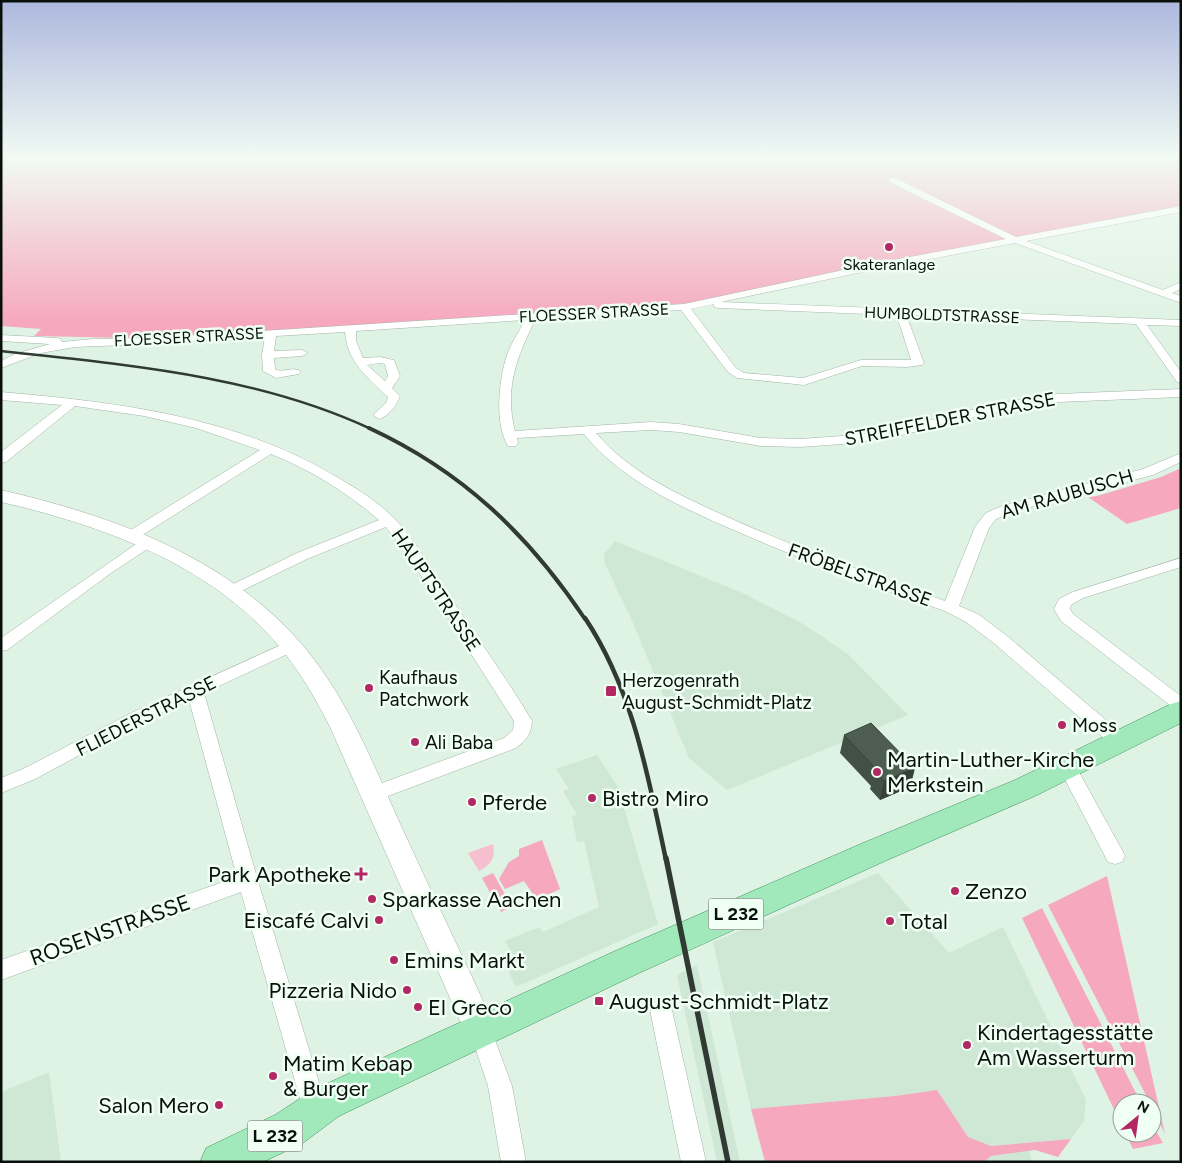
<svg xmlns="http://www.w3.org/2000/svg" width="1182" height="1163" viewBox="0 0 1182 1163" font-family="Figtree,sans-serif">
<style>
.built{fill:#cee8d5}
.green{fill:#f6a8bf}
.water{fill:#f6bfcf}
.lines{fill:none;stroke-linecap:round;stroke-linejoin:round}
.minor-casing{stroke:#a2b4a7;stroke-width:1}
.secondary-casing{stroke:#a2b4a7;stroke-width:1}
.primary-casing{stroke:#439260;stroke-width:1}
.minor{fill:#fff;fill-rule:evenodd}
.secondary{fill:#fff;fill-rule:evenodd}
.primary{fill:#a1e8bb;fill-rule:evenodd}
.rail-far3{stroke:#303a33;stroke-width:2.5}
.rail-far2{stroke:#303a33;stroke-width:4}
.rail-far1{stroke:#303a33;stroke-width:4.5}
.rail{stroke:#303a33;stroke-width:5.5}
.wall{fill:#425046}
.shaded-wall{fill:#364139}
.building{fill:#4d5d51;stroke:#364139}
.poi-dot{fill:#b32864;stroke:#effff3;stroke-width:2}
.labels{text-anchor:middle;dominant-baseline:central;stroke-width:5;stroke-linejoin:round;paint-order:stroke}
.far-poi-label{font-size:16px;fill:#09100b;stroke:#effff3}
.far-street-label{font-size:16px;fill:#09100b;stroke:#effff3}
.shield{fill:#effff3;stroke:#4e5851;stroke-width:1}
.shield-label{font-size:18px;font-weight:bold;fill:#09100b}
.street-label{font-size:19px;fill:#09100b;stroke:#effff3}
.poi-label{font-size:19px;fill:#09100b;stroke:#effff3;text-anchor:start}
.near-poi-label{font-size:22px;fill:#09100b;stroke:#effff3;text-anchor:start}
.near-street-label{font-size:22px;fill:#09100b;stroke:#effff3}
</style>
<rect width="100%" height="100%" fill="#dff3e4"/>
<g class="built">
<path d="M615,541L745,594L805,625L848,654L908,715L727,790L689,758L633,623L605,564L604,554Z"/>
<path d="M597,755L618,787L658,924L516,987L505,965L516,960L505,941L539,927L543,932L599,907L584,841L577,842L572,816L577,815L563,791L569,789L556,769Z"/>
<path d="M878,873L949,953L1003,927L1086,1100L1084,1121L1071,1139L991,1146L968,1137L937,1090L895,1096L751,1109L713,942Z"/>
<path d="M697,965L740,1162H717L677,975Z"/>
<path d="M49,1072L61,1162H1V1092Z"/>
<path d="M1029,1150L1032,1162H984L991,1156Z"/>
</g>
<g class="green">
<path d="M1,159H1181V207L693,303L173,337L128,338L34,336L41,329L1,326Z"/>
<path d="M1181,468V508L1127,524L1088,497L1097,496L1161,477Z"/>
<path d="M542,840L560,889L537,900L524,881L505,889L499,879L509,862L519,856V849Z"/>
<path d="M493,873L512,907L501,912L482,878Z"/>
<path d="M1107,876L1165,1134L1152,1108V1103H1150L1048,905Z"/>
<path d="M1042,908L1141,1103H1122V1126L1022,918Z"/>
<path d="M937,1090L968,1137L991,1146L1071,1139L1058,1157L1035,1150L991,1156L984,1162H765L751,1109L895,1096Z"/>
<path d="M1152,1124L1163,1143L1133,1149L1125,1133H1152Z"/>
</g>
<path class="water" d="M493,844C496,857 491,865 479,871L468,853Z"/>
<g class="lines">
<g class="minor-casing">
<g id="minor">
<path d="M889,178H895L1016,237L1181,206V212L1026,241L1163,290L1181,282V289L1172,293L1181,296V303L1015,243L867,271L721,302L1181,320V326L1147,325L1181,372V383L1177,382L1136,324L905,315L910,325L924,363L922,365L907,367L862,366L804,385L737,378L728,372L681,310L535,320C517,357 504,388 515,431L651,422L679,424L761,438L800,439L856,435L898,428L1000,403L1058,394L1181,389V397L1058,402L1000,411L898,436L856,443L800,447L761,446L679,432L651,430L596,433C629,472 677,494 723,515C795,548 870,574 945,601L975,527L986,513L1002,506L1143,469L1181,453V462L1153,475L1012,512L996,519L989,528L959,606L978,614L1007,636L1126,737L1129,742L1126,747L1120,748L1114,747L995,644L966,622L945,611C877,587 809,563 743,534C685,509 624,483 584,434L517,438L518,443L516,446H508C494,423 499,379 507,355C511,343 519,332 525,320L356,331V341L363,358L380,357L394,360L400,376L392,388L400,396C396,406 389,416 379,419L373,415L386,403L388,397C367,377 347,362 345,332L276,336L274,351L302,350L308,353L302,356L274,358L275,369C283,374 293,365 301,372L299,374L276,378L263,371L262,355L265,337L152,344L75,347L41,353L1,368V361L15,354L50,344L1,341V335L57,338L61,339L62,342L93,339L152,338L684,304L867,265L1006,239L889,182ZM714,304V307L718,308L894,315L900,325L911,360H861L803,378L744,373L736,368L691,309ZM380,363L385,364L388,376L385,381L367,365Z"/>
<path d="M1,392C116,402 234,416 335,476C356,488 377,501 394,518C417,542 438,579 457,607C482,645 509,682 532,721C531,735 527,739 516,748L380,799L373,801L366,799L364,794L366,789L504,738L513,730L514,721L411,560L386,527L307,559L235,594H225L222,591L225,588L297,553L379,520C346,492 311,470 271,454L136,539H126L124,536L126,533L260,450L196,428L144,416L75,406L6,462L1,463V452L62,405L1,400Z"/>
<path d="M147,539L152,540L154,543L152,546L111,573L7,650L1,651V638L142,540Z"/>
<path d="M1181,558V567L1083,598L1071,605L1070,609L1073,614L1181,696V711L1175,709L1061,621L1054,609L1059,599L1073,592Z"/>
<path d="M290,641L296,642L298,646L296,650L204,693L258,881L327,1109L324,1117L315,1121L306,1117L303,1109L241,892L1,980V960L237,877L189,700L143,721L35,779L1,793V778L23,769L131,713Z"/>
<path d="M1068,761L1074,763L1122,850L1125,856L1122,862L1115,864L1108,862L1059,768L1062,763Z"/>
<path d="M661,1000L669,1003L672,1010L706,1162H681L650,1010L653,1003Z"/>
<path d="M481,1021L489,1024L512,1086L526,1162H501L488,1086L470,1032L473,1024Z"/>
</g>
</g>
<g class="secondary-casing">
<path id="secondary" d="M1,490C122,518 247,564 321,669C358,721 381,783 408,841C437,905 469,968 497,1032L492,1043L481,1047L470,1043L331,729C316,699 300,671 278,645C210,564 101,525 1,502Z"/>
</g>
<g class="primary-casing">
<path id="primary" d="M1181,701V723L1035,796L885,861L637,974L339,1116L303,1143L263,1162H200L206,1148L275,1115L313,1090L613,952L863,843L1015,780L1171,704Z"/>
</g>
<use href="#minor" class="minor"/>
<use href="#secondary" class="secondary"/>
<use href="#primary" class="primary"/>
<path class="rail-far3" d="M1,351C127,365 255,375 371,429"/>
<path class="rail-far2" d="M369,428C462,471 528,534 585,619"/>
<path class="rail-far1" d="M585,618C633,690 648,776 666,860"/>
<path class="rail" d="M666,858L728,1162"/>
</g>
<path class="wall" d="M844,735L915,768L910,787L880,800L870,789L871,786L840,753Z"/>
<path class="shaded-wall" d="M915,768L910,787L880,800L884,781Z"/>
<path class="building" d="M871,723L915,768L884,781L874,771L877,770L844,735Z"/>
<linearGradient id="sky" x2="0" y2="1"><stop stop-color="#adb8de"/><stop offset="0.49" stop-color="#f1faf3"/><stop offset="1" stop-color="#f1faf3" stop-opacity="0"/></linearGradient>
<rect width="1182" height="322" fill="url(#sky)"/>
<g class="poi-dot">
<circle cx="889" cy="247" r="5"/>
<circle cx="369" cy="688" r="5"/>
<rect x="605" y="685" width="12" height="12" rx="2.5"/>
<circle cx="1062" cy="725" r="5"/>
<circle cx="415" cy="742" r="5"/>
<circle cx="877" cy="772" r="5"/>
<circle cx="592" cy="798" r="5"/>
<circle cx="472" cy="802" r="5"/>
<path d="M358.5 866.5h5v5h5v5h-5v5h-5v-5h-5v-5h5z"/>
<circle cx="955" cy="891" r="5"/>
<circle cx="372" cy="899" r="5"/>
<circle cx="379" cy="920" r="5"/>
<circle cx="890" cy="921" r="5"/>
<circle cx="394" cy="960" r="5"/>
<circle cx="407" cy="990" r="5"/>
<rect x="594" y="996" width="10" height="10" rx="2.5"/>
<circle cx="418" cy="1007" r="5"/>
<circle cx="967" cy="1045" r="5"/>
<circle cx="273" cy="1076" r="5"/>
<circle cx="219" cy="1105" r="5"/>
</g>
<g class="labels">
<g class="far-poi-label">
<text x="889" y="264">Skateranlage</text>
</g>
<g class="far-street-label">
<text transform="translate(594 313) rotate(-3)">FLOESSER STRASSE</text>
<text transform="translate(942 315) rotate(2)">HUMBOLDTSTRASSE</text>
<text transform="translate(189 337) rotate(-3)">FLOESSER STRASSE</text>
</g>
<g class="shield">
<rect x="708.5" y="898.5" width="55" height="31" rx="4"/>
<rect x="247.5" y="1120.5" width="55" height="31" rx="4"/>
</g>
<g class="shield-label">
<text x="736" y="914">L 232</text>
<text x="275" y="1136">L 232</text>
</g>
<g class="street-label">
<text transform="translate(950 419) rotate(-11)">STREIFFELDER STRASSE</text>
<text transform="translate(1067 494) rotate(-16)">AM RAUBUSCH</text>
<text transform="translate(860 575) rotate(20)">FRÖBELSTRASSE</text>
<text transform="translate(436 590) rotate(56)">HAUPTSTRASSE</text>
<text transform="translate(146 716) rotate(-27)">FLIEDERSTRASSE</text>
</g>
<g class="poi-label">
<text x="379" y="677">Kaufhaus<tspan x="379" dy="22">Patchwork</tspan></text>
<text x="622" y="680">Herzogenrath<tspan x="622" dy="22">August-Schmidt-Platz</tspan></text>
<text x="1072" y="725">Moss</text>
<text x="425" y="742">Ali Baba</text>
</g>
<g class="near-poi-label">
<text x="887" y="759">Martin-Luther-Kirche<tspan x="887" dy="25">Merkstein</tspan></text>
<text x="602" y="798">Bistro Miro</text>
<text x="482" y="802">Pferde</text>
<text x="351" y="874" text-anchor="end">Park Apotheke</text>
<text x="965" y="891">Zenzo</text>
<text x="382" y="899">Sparkasse Aachen</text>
<text x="369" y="920" text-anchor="end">Eiscafé Calvi</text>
<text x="900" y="921">Total</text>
<text x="404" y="960">Emins Markt</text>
<text x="397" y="990" text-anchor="end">Pizzeria Nido</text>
<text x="609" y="1001">August-Schmidt-Platz</text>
<text x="428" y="1007">El Greco</text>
<text x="977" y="1032">Kindertagesstätte<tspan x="977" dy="25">Am Wasserturm</tspan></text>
<text x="283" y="1063">Matim Kebap<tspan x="283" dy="25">&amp; Burger</tspan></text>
<text x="209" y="1105" text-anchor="end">Salon Mero</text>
</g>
<g class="near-street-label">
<text transform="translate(110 930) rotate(-20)">ROSENSTRASSE</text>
</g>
</g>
<rect width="1182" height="1163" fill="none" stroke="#09100b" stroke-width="5"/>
<g transform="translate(1137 1118) rotate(29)"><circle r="24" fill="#effff3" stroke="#939f96"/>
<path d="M0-4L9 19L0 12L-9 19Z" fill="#b32864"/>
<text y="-8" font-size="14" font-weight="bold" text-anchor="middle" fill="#09100b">N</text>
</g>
</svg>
